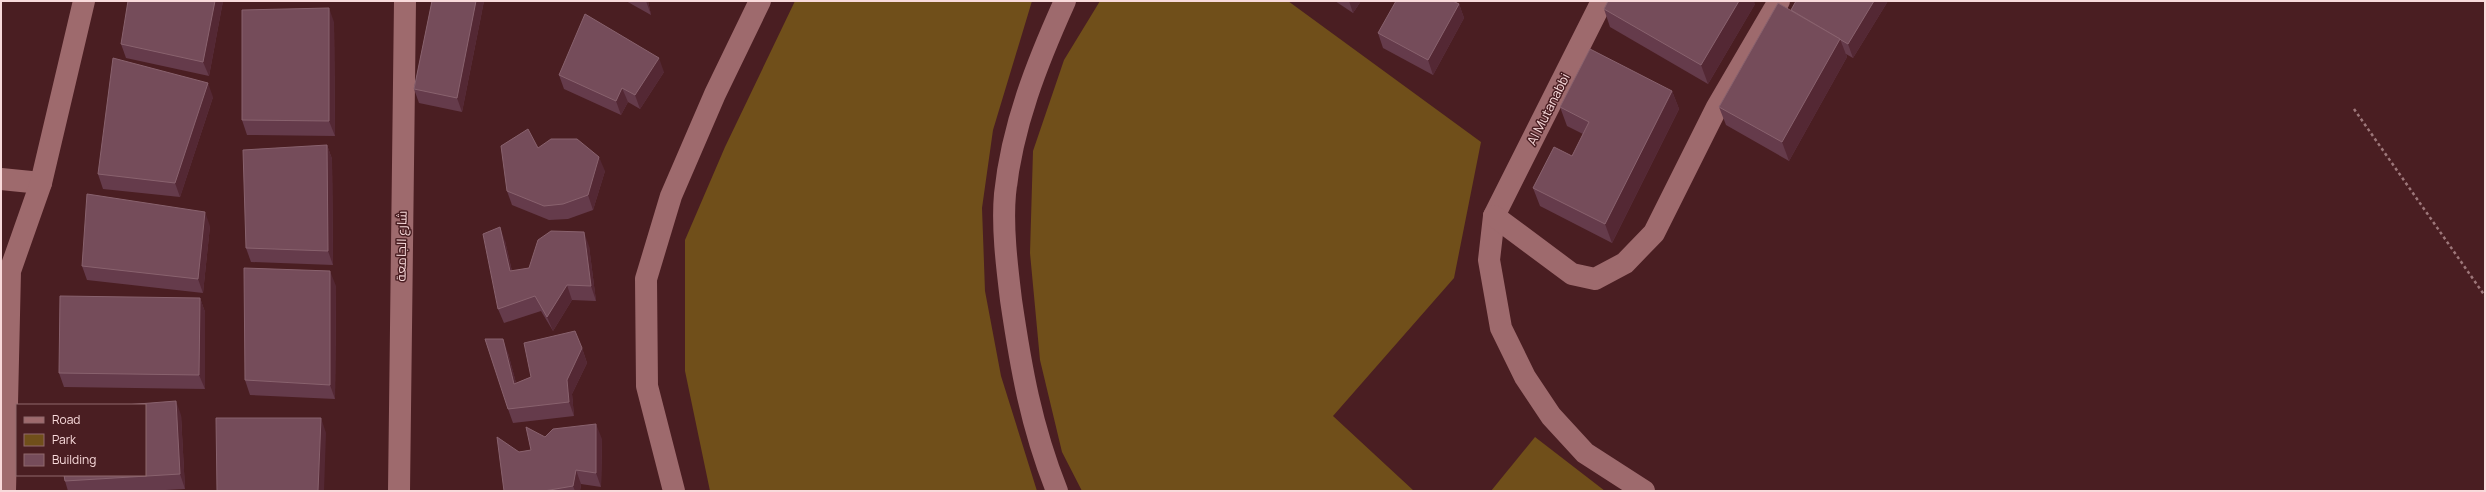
<svg xmlns="http://www.w3.org/2000/svg" width="2486" height="492" viewBox="0 0 2486 492" font-family="Manrope,Cairo,sans-serif">
<style>
.green{fill:#704f1a}
.lines{fill:none;stroke-linecap:round;stroke-linejoin:round}
.path{stroke:#9d777a;stroke-width:2.5;stroke-dasharray:3 3;stroke-linecap:butt}
.minor{stroke:#9e6a6d;stroke-width:22}
.wall{fill:#653b4b}
.shaded-wall{fill:#542834}
.building{fill:#754c5a;stroke:#89626e}
.labels{text-anchor:middle;dominant-baseline:central;stroke-width:3;stroke-linejoin:round;paint-order:stroke}
.street-label{font-size:13px;fill:#f8dadb;stroke:#4a1e22}
</style>
<rect width="100%" height="100%" fill="#4a1e22"/>
<g class="green">
<path d="M795,1H1032L993,130L982,208L985,291L1001,376L1037,491H710L685,371V240L725,147Z"/>
<path d="M1100,1H1288L1481,142L1454,278L1333,416L1414,491H1082L1062,452L1040,360L1030,253L1033,151L1064,60Z"/>
<path d="M1535,437L1605,491H1491Z"/>
</g>
<g class="lines">
<path class="path" d="M2354,109L2485,296"/>
<g class="minor">
<path d="M1602,1L1494,216L1489,260L1501,328L1525,377L1551,416L1585,453L1644,491"/>
<path d="M1,179L41,183"/>
<path d="M1494,216L1572,274L1595,279L1625,263L1654,233L1717,107L1779,1"/>
<path d="M5,491L10,271L41,183L84,1"/>
<path d="M399,491L405,1"/>
<path d="M674,491L647,386L646,279L671,196L715,94L760,1"/>
<path d="M1057,491C1031,426 1021,368 1011,300C1007,267 1002,227 1005,194C1012,126 1037,63 1065,1"/>
</g>
</g>
<g class="wall">
<path d="M223,1L209,76L126,58L121,44Z"/>
<path d="M432,1H484L462,112L419,103L414,89Z"/>
<path d="M626,1H648L651,15Z"/>
<path d="M1335,1H1361L1353,13Z"/>
<path d="M1796,1H1888L1853,58L1846,54L1847,57L1789,161L1726,125L1719,107L1791,11V10Z"/>
<path d="M1459,4L1464,18L1433,75L1383,48L1378,33Z"/>
<path d="M1755,4L1708,84L1610,27L1604,9Z"/>
<path d="M334,22L335,136L247,135L242,120Z"/>
<path d="M664,72L640,109L628,102L621,115L564,89L559,75Z"/>
<path d="M1672,91L1679,109L1612,243L1540,206L1533,188L1572,156L1583,134L1567,126L1560,107Z"/>
<path d="M213,97L180,197L103,189L98,174Z"/>
<path d="M327,145L332,159L333,265L251,262L246,248Z"/>
<path d="M538,148L605,171L593,210L568,219L549,220L512,205L507,191Z"/>
<path d="M210,226L203,293L87,280L82,266Z"/>
<path d="M505,241L512,271L529,268L589,246L596,301L572,300L553,331L541,311L504,323L498,309Z"/>
<path d="M336,286L335,399L250,395L245,380Z"/>
<path d="M200,298L205,312V389L64,387L59,373Z"/>
<path d="M582,348L587,363L572,394L574,416L513,423L508,409V353L516,383L531,377Z"/>
<path d="M181,415L185,489L147,491H68L65,481Z"/>
<path d="M545,437L602,439L601,487L581,484L580,491H504L519,452L531,450Z"/>
</g>
<g class="shaded-wall">
<path d="M215,1H223L209,76L203,62Z"/>
<path d="M476,1H484L462,112L457,98Z"/>
<path d="M646,1H648L651,15Z"/>
<path d="M1349,1H1361L1353,13Z"/>
<path d="M1739,1H1754L1755,4L1708,84L1701,65Z"/>
<path d="M1874,1H1888L1853,58L1848,44Z"/>
<path d="M1459,4L1464,18L1433,75L1428,60Z"/>
<path d="M329,8L334,22L335,136L329,121Z"/>
<path d="M1840,39L1847,57L1789,161L1782,142Z"/>
<path d="M659,58L664,72L640,109L635,95Z"/>
<path d="M208,83L213,97L180,197L175,183Z"/>
<path d="M622,88L628,102L621,115L616,101Z"/>
<path d="M1672,91L1679,109L1612,243L1605,224Z"/>
<path d="M327,145L332,159L333,265L328,251Z"/>
<path d="M599,157L605,171L593,210L588,195Z"/>
<path d="M205,212L210,226L203,293L198,279Z"/>
<path d="M500,227L505,241L515,285L510,271Z"/>
<path d="M584,232L589,246L596,301L591,286Z"/>
<path d="M330,271L336,286L335,399L330,385Z"/>
<path d="M567,285L572,300L553,331L547,317Z"/>
<path d="M200,298L205,312V389L199,375Z"/>
<path d="M503,339L508,353L520,398L514,384Z"/>
<path d="M582,348L587,363L572,394L574,416L569,402L567,380Z"/>
<path d="M176,401L181,415L185,489L180,474Z"/>
<path d="M321,418L326,433L324,491H318Z"/>
<path d="M596,424L602,439L601,487L596,473Z"/>
<path d="M576,470L581,484L580,491H575L573,486Z"/>
</g>
<g class="building">
<path d="M128,1H215L203,62L121,44Z"/>
<path d="M432,1H476L457,98L414,89Z"/>
<path d="M1396,1H1453L1459,4L1428,60L1378,33Z"/>
<path d="M1608,1H1739L1701,65L1604,9Z"/>
<path d="M1796,1H1874L1848,44L1841,40L1840,39L1791,10Z"/>
<path d="M1778,3L1840,39L1782,142L1719,107Z"/>
<path d="M329,8V121L242,120V10Z"/>
<path d="M585,14L659,58L635,95L622,88L616,101L559,75Z"/>
<path d="M1590,49L1672,91L1605,224L1533,188L1554,147L1572,156L1589,122L1560,107Z"/>
<path d="M113,58L208,83L175,183L98,174Z"/>
<path d="M528,129L538,148L551,139H577L599,157L588,195L563,204L544,206L507,191L501,146Z"/>
<path d="M327,145L328,251L246,248L243,150Z"/>
<path d="M87,194L205,212L198,279L82,266Z"/>
<path d="M500,227L510,271L529,268L538,240L551,231L584,232L591,286L567,285L547,317L535,296L498,309L483,234Z"/>
<path d="M244,268L330,271V385L245,380Z"/>
<path d="M60,296L200,298L199,375L59,373Z"/>
<path d="M575,331L582,348L567,380L569,402L508,409L485,339H503L514,384L531,377L524,343Z"/>
<path d="M176,401L180,474L65,481L64,475H145V405H125Z"/>
<path d="M216,418H321L318,491H217Z"/>
<path d="M596,424V473L576,470L573,486L544,491H504L497,437L519,452L531,450L526,427L545,437L553,429Z"/>
</g>
<g class="labels">
<g class="street-label">
<text transform="translate(1548 109) rotate(-63)">Al Mutanabbi</text>
<text transform="translate(401 246) rotate(-89)">شارع الجامعة</text>
</g>
</g>
<rect width="2486" height="492" fill="none" stroke="#f8dadb" stroke-width="4"/>
<rect x="16" y="404" width="130" height="72" fill="#4a1e22" stroke="#90696c"/>
<rect x="24" y="417" width="20" height="6" fill="#9e6a6d" stroke="#90696c"/>
<text x="52" y="424" font-size="12" fill="#f8dadb">Road</text>
<rect x="24" y="434" width="20" height="12" fill="#704f1a" stroke="#90696c"/>
<text x="52" y="444" font-size="12" fill="#f8dadb">Park</text>
<rect x="24" y="454" width="20" height="12" fill="#754c5a" stroke="#90696c"/>
<text x="52" y="464" font-size="12" fill="#f8dadb">Building</text>
</svg>
